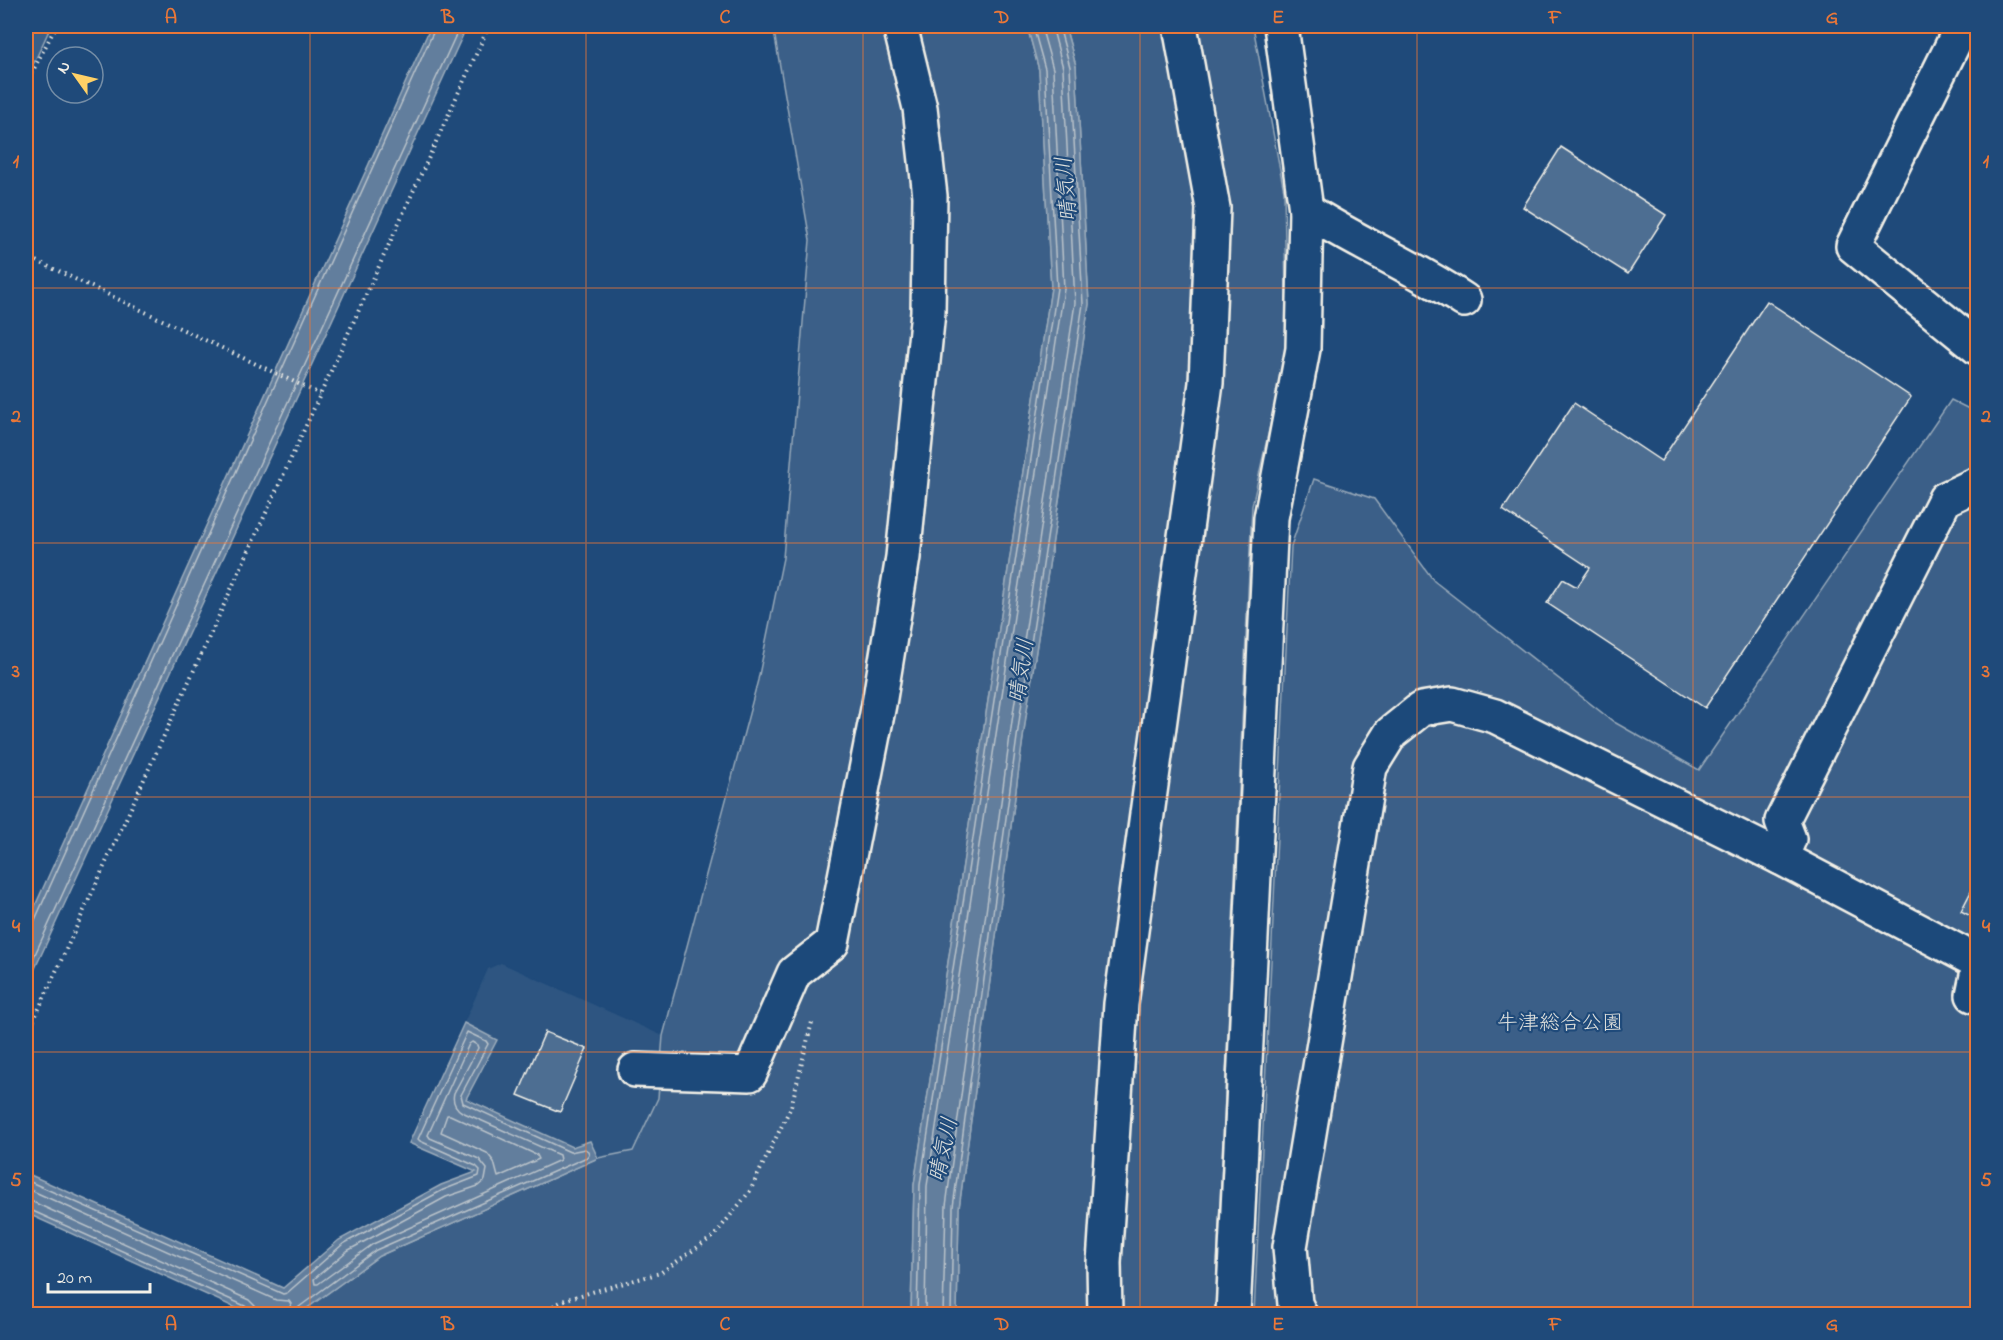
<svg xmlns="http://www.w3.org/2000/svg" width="2003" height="1340" viewBox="0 0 2003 1340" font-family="'Indie Flower','Klee One',sans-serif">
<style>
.built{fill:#2d5581}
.green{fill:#3a5f88;stroke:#97a8b8;stroke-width:1.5}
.water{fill:#627e9d;stroke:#9cacbb;stroke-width:1.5}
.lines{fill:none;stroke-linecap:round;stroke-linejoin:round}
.shore{stroke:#bac3ca;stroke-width:1.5}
.building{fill:#4d6e92;stroke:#f4f1e8;stroke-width:1.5}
.minor-casing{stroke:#f4f1e8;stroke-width:38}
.path{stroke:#f4f1e8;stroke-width:4;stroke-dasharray:1.5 4.5;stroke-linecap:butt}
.minor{stroke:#1f4a7a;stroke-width:33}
.grid{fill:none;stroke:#ea7738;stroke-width:1.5;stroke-opacity:0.55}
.labels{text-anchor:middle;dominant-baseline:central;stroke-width:4.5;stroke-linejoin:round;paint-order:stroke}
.park-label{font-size:21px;fill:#e1e2de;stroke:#1f4a7a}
.water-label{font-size:22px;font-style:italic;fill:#dee0dd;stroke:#1f4a7a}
.neatline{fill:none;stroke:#ea7738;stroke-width:2}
.grid-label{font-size:20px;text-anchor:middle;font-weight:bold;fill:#ea7738}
</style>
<rect width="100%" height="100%" fill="#1f4a7a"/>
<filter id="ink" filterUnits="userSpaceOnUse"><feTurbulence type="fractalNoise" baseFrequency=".0167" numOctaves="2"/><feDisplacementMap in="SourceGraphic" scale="12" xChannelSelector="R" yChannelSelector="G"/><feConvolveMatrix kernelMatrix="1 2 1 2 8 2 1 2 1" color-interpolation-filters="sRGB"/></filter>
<g filter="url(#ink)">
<path class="built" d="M501,963L663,1036L658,1098L633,1151L598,1158L590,1141L573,1147L466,1099L497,1040L464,1023L488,969Z"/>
<g class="green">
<path d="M26,26H51L32,67L26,64Z"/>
<path d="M773,26H1027L1039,70L1051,288L914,1185L911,1314H299L379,1256L598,1158L633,1151L658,1098L663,1036L758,680L783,558L810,240Z"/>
<path d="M1065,26H1253L1284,191L1287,349L1252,506L1215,1314H957L959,1208L1026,716L1089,304L1076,66Z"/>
<path d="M1951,400L1977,413V1314H1254L1291,546L1314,479L1374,499L1434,581L1614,722L1699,770Z"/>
</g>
<g class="water">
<path d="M431,26H467L26,988V926Z"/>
<path d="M1027,26H1065L1076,66L1089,304L1026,716L959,1208L957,1314H911L914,1185L1051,288L1039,70Z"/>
<path d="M464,1023L497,1040L466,1099L572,1147L590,1141L598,1158L379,1256L299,1314H249L26,1213V1173L283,1288L339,1240L441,1185L476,1172L409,1143Z"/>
</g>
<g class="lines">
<g class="shore">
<path d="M26,927L31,926L34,922L436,26"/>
<path d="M26,974L460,26"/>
<path d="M472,1042L477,1045L478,1048L454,1093C452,1101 454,1107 462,1112L559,1155L560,1160L373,1244L318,1284H315L314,1279L347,1251L446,1197L478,1186L485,1180L487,1169L479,1159L430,1138L428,1135L469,1044Z"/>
<path d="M447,1115H450L537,1155L539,1159L498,1177L494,1162L487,1153L441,1132Z"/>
<path d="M26,1180L283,1294L287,1293L343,1244L443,1190L479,1176L480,1170L476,1166L420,1141L418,1139L467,1032L486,1041L488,1044L461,1095L463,1103L570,1152L585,1149L588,1151L589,1154L587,1157L376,1250L299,1307L296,1314"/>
<path d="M26,1188L276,1300L289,1301L291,1304L288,1314"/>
<path d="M26,1200L33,1202L249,1300L255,1306L257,1314"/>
<path d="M26,1208L245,1306L248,1309L249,1314"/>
<path d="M917,1314L920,1185L1057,288L1045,69L1033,26"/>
<path d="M925,1314L927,1186L1064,289L1053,69L1041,26"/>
<path d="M943,1314L946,1206L1013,714L1075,303L1063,68L1052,26"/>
<path d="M951,1314L953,1207L1020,715L1083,304L1070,67L1059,26"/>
</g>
</g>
<g class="building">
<path d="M1561,147L1666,215L1628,274L1523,207Z"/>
<path d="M1767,301L1911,397L1705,708L1547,603L1563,579L1577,587L1590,568L1503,510L1574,403L1661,461Z"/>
<path d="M1978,878V920L1961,911Z"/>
<path d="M545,1032L587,1049L560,1112L518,1095Z"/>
</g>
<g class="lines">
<g class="minor-casing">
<g id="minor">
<path d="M1962,26L1853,246L1978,348"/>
<path d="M1306,210C1357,243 1413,266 1464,300"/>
<path d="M1978,486L1975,485L1945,499L1782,821L1789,839L1781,858L1978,962"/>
<path d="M1978,971L1973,995L1978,997"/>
<path d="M635,1070L750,1074L794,973L832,943L879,704L903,557L928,312L930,196L920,108L900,26"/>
<path d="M1105,1314L1104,1263L1121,1004L1206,383L1213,208L1180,26"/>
<path d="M1233,1314L1271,518L1303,349L1306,210L1281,26"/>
<path d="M1300,1314L1295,1304L1290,1247L1370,767L1391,733L1421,709L1452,704L1495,716L1781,858"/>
</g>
</g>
<g class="path">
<path d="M26,84L54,30L61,26"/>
<path d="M26,256L320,394"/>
<path d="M26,1037L489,26"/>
<path d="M537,1314L567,1299L660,1273L714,1236L750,1191L791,1107L812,1022"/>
</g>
<use href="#minor" class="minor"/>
</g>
</g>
<path class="grid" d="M310,26V1314M586,26V1314M863,26V1314M1140,26V1314M1417,26V1314M1693,26V1314M26,288H1978M26,543H1978M26,797H1978M26,1052H1978"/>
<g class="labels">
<g class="park-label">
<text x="1560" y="1024">牛津総合公園</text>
</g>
<g class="water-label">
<text transform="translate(1068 189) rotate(-95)">晴気川</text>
<text transform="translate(1023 671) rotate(-82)">晴気川</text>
<text transform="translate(945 1150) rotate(-78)">晴気川</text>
</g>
</g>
<rect width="2003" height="1340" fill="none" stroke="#1f4a7a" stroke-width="66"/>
<g transform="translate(75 75) rotate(304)"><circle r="28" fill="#1f4a7a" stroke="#748da6" stroke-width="1.5"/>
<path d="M0-4.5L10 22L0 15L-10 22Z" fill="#ffd166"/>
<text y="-9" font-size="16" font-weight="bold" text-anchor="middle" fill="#f4f1e8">N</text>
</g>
<path d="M48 1283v9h102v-9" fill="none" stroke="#f4f1e8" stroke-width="3"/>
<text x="57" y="1283" font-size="18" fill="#f4f1e8" stroke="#1f4a7a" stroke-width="4.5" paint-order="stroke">20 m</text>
<rect x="33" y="33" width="1937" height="1274" class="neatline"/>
<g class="grid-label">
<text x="171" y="23">A</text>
<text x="448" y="23">B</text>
<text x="725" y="23">C</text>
<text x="1002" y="23">D</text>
<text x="1278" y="23">E</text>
<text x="1555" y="23">F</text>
<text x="1832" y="23">G</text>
<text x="16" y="167">1</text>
<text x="1986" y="167">1</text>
<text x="16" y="422">2</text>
<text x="1986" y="422">2</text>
<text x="16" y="677">3</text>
<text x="1986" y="677">3</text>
<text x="16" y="932">4</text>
<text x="1986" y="932">4</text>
<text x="16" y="1186">5</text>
<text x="1986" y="1186">5</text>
<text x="171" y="1330">A</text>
<text x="448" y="1330">B</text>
<text x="725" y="1330">C</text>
<text x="1002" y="1330">D</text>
<text x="1278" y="1330">E</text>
<text x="1555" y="1330">F</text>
<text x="1832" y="1330">G</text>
</g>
</svg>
